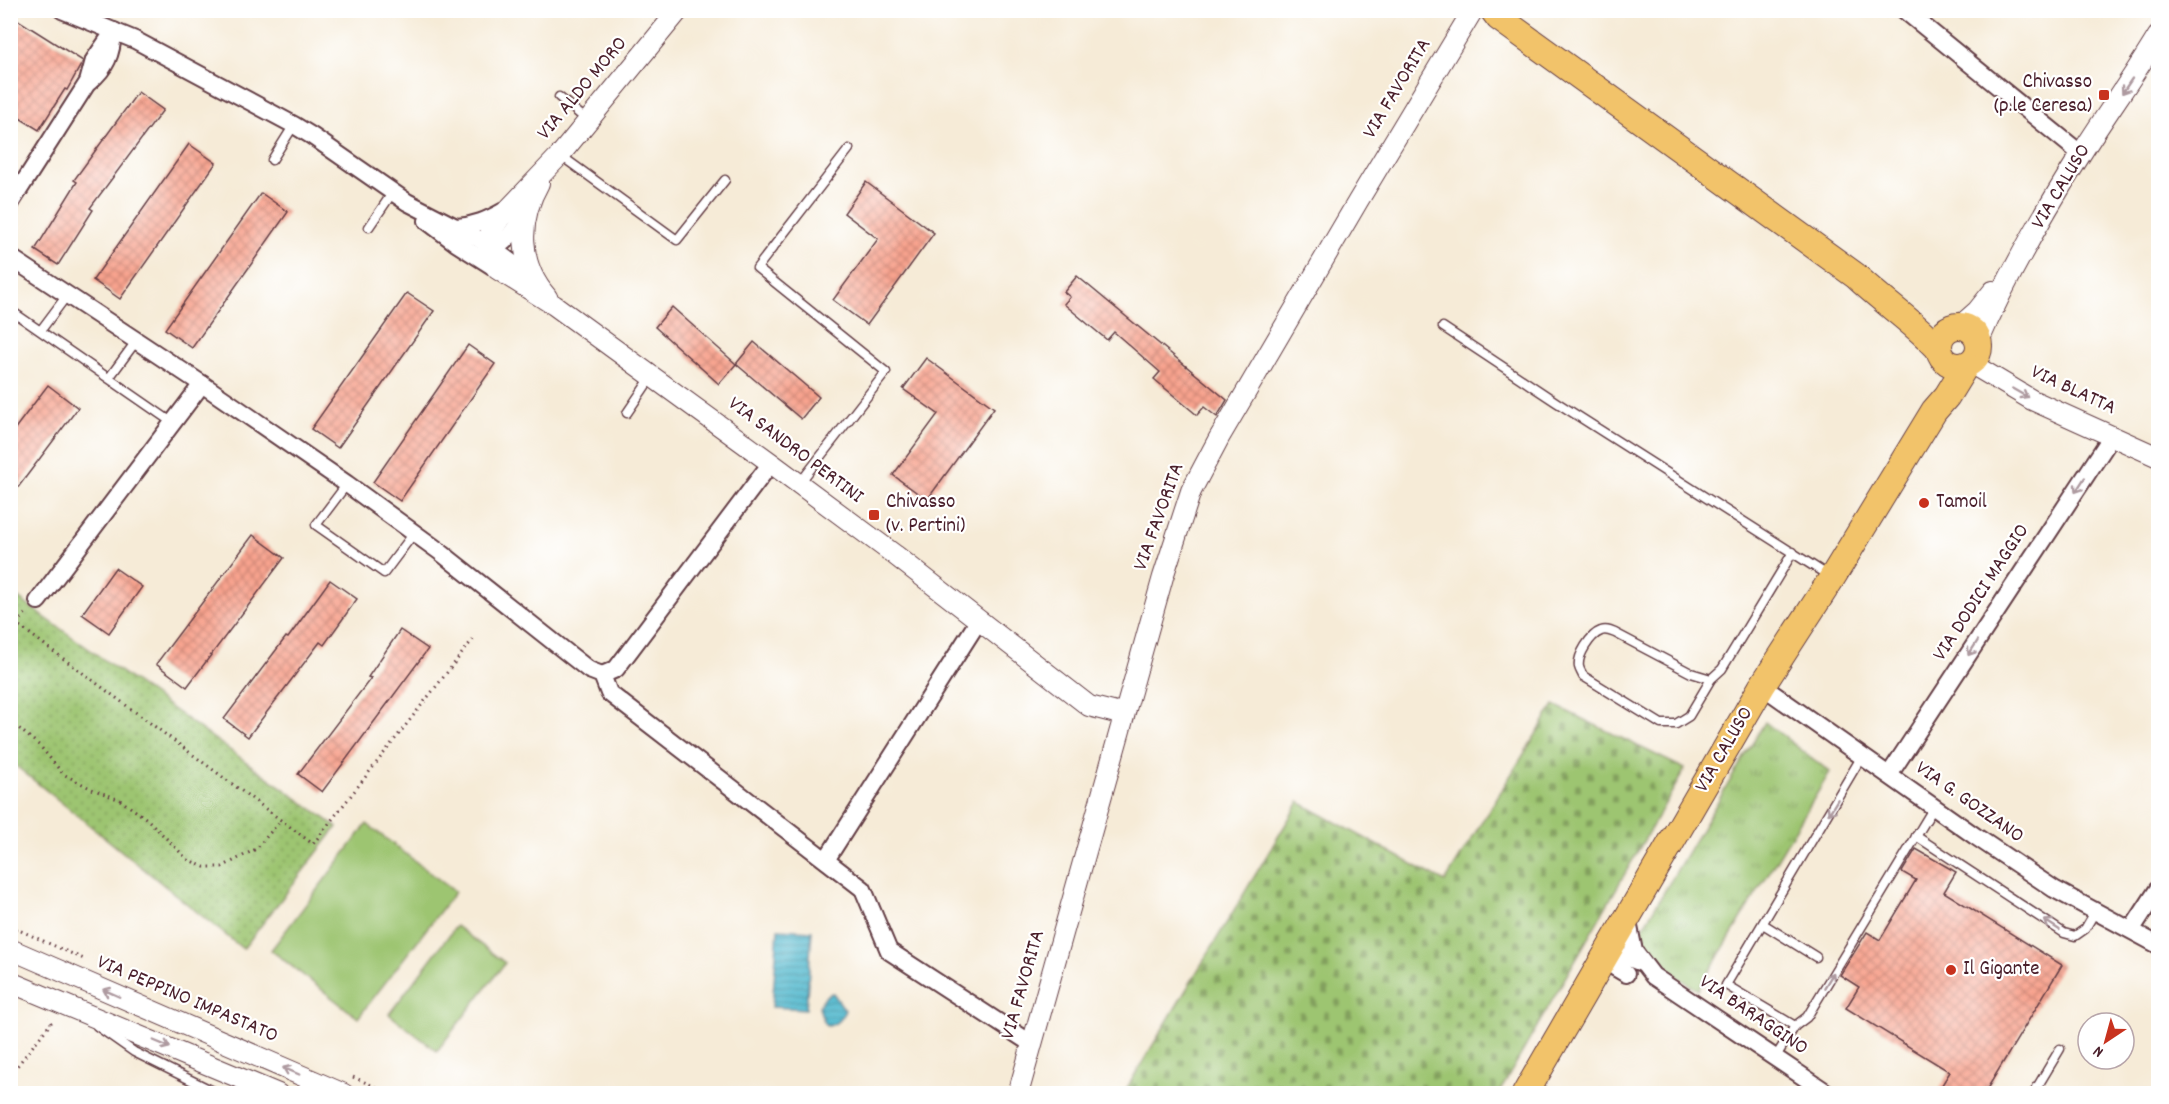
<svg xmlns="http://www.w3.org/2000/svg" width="2169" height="1104" viewBox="0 0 2169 1104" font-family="Dekko,sans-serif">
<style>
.grass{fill:url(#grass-tufts);stroke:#74724e;stroke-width:1.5}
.cemetery{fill:url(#cemetery-stones);stroke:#74724e;stroke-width:1.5}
.park{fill:url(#park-dots);stroke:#74724e;stroke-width:1.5}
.pitch{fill:#9dc571;stroke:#74724e;stroke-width:1.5}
.water{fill:url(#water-rules);stroke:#4d6c7c;stroke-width:1.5}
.building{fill:url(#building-cross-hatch)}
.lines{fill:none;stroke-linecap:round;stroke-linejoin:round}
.service-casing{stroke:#643e45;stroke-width:11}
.minor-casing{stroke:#643e45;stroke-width:20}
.tertiary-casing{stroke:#643e45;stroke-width:22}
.primary-casing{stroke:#643e45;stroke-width:28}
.path{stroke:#643e45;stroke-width:3;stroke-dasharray:1.5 4.5;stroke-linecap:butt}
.service{stroke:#fff;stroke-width:8}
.minor{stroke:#fff;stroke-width:16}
.tertiary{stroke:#fff;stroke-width:20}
.primary{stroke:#f2c36a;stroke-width:26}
.oneway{stroke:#ae9aa0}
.poi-dot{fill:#c8321e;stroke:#fff;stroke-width:2}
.labels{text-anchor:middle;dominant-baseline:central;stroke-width:4.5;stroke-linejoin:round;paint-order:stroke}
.poi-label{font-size:21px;fill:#4a1f2b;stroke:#fff;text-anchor:start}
.street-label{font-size:21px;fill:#4a1f2b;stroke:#fff}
</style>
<defs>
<pattern id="grass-tufts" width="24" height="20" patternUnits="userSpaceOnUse" patternTransform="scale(1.5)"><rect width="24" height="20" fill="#9dc571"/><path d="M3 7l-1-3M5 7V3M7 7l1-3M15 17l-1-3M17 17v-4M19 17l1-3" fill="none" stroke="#829f5d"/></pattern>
<pattern id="cemetery-stones" width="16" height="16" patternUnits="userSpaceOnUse" patternTransform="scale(1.5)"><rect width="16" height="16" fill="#9dc571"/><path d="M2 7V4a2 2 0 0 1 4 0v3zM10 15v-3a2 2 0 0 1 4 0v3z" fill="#829f5d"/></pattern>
<pattern id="park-dots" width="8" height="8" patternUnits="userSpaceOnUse" patternTransform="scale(1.5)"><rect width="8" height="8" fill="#9dc571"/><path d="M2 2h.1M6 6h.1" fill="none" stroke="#829f5d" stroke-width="1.8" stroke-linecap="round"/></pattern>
<pattern id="water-rules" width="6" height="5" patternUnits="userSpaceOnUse" patternTransform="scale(1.5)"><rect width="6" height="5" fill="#50b8cd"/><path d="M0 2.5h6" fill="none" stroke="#4495a7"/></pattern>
<pattern id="building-cross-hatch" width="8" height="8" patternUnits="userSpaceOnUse" patternTransform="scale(1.5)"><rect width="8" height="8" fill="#f8a38e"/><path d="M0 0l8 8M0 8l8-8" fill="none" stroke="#cb8474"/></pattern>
</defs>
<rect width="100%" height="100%" fill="#fff"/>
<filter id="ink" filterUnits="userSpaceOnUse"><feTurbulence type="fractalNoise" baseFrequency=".0167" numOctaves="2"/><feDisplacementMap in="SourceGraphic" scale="12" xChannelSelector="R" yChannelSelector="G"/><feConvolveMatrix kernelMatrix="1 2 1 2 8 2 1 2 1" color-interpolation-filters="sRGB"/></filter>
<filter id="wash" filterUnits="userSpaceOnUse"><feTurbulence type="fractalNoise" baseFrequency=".008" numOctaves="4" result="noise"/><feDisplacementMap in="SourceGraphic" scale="24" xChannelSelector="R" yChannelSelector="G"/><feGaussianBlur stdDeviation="1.35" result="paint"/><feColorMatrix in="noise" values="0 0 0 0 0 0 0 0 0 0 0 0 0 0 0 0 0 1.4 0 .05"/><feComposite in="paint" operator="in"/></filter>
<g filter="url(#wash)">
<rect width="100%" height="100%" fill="#f6ebd7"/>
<path class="grass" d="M1765,722L1830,772L1698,990C1677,976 1639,959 1642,929Z"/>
<path class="cemetery" d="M1554,705L1685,769L1499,1093H1124L1299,802L1445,882Z"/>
<path class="park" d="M11,593L337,827L243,949L11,762Z"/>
<g class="pitch">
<path d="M367,824L455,892L358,1018L271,950Z"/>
<path d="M456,926L505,963L437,1051L389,1014Z"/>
</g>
<g class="water">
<path d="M778,929L812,931L806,1009L772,1007Z"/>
<path d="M833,993L845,1010C843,1017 836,1025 828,1026L824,1023L819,1007C821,1001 826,994 833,993Z"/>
</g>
<g id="blocks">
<g class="building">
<path d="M10,15L83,61L67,90L65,89L39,130L10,112Z"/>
<path d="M138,92L163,110L90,208L93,210L58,265L35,250L77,182L74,180Z"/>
<path d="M189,144L216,163L120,299L93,280Z"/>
<path d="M866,182L934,233L867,325L833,300L878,239L844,213Z"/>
<path d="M261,193L288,212L192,348L165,329Z"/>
<path d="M1077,276L1227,400L1217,417L1204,407L1197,415L1154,379L1160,372L1114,332L1107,340L1064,304L1070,297L1064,292Z"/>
<path d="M407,293L434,311L338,448L311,429Z"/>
<path d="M672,307L736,364L719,384L655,327Z"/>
<path d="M754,342L819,397L801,419L736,364Z"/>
<path d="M468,345L495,364L400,501L373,482Z"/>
<path d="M926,358L994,408L927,500L893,475L938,414L903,389Z"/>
<path d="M48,385L78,408L10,498V435Z"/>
<path d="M253,535L284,558L187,687L156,664Z"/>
<path d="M115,568L142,587L109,633L82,614Z"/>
<path d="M330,580L357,599L324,645L320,642L248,737L224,719L286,637L288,638Z"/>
<path d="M400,630L428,649L322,792L298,774L371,678L368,677Z"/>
<path d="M1916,849L1956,872L1944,892L2062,965L1984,1094H1950L1940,1088L1950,1072L1846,1008L1859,987L1840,975L1867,932L1880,940L1916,880L1902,872Z"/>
</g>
</g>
</g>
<g filter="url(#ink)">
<use href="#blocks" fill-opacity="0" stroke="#643e45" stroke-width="1.5"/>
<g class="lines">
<g class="service-casing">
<g id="service">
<path d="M559,97L588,121"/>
<path d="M560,155L677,240L725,180"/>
<path d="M272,160L294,125"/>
<path d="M369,227L393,192"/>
<path d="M10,310L173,423"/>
<path d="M1443,327L1556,402L1829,576"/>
<path d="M41,330L68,294"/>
<path d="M109,378L137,340"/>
<path d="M627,413L652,376"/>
<path d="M347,484L316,525L384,573L414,533"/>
<path d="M799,484L886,372L757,268L849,149"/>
<path d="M1711,679L1689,716L1676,724H1661L1583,676C1582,673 1580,671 1579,667C1577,656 1590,635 1601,631C1606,629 1610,631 1615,633L1691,673L1711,679L1722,669L1793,552"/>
<path d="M1916,836L2064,933L2075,936L2085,929L2095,912"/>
<path d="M1763,924L1816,957"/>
<path d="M97,1026L134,1052L219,1094"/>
<path d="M1795,1026L1726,985L1862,756"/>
<path d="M1775,1058L1795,1026L1807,1017L1934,807"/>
<path d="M2033,1094L2060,1049"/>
</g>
</g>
<g class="minor-casing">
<g id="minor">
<path d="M62,10L135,40L294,125L312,136L407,202L479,239L533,278"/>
<path d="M1904,10L2081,154"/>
<path d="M89,82C106,68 112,54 113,32"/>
<path d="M10,204L88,82L94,60L114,31"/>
<path d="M427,221L456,243L497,269"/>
<path d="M456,227C474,226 488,220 504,211"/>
<path d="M484,253C513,241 509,232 527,212"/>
<path d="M10,257L202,384L347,484L439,551L589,670L602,675L609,693L863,889L889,951L1032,1044"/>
<path d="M38,601L202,384"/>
<path d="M602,675L616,669L771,463"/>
<path d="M1762,686L1975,836L2054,889L2158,945"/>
<path d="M1889,775L2112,436"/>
<path d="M826,860L979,620"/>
<path d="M1627,917L1634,951L1653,976L1829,1094"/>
<path d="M2132,929L2158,889"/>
<path d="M1626,974L1616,968L1606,956H1624L1642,963"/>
</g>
</g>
<g class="tertiary-casing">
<g id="tertiary">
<path d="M679,10L560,155L500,218L491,232L488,243L489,256L497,269L554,305L771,463L895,555L1089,706L1124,715"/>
<path d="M539,183C518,220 518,264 547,297"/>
<path d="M1960,326L1977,311L1993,291"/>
<path d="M1978,343C2006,278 2043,214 2081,154C2106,114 2134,76 2158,36"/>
<path d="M1970,363L2032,400L2158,457"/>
<path d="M10,949L344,1094"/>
<path d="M10,982L278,1094"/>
<path d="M1018,1094L1163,577L1191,491L1219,438L1358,201L1473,10"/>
</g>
</g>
<g class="primary-casing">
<g id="primary">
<path d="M1493,10L1499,18L1856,276C1883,302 1914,322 1939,349"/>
<circle cx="1959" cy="346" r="20"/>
<path d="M1525,1094L1762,686L1832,578L1934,411L1947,396L1966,365"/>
</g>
</g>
<g class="path">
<path d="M10,619L313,844L474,638"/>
<path d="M17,624L27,611"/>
<path d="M10,721L40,746L63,774L92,789L120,800L147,819L187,859L204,867H222L256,849L281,820"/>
<path d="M10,926L86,960"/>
<path d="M10,1075L51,1023L48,1018"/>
<path d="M353,1077L392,1094"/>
</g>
<use href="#service" class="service"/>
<use href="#minor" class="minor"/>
<use href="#tertiary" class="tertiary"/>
<use href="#primary" class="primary"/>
</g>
<defs><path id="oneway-shaft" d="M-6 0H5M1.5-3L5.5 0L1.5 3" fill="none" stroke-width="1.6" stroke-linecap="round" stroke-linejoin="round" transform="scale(1.5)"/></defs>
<g class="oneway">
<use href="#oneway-shaft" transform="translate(2127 86) rotate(124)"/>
<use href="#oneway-shaft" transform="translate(2020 393) rotate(30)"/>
<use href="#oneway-shaft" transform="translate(2080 485) rotate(123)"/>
<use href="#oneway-shaft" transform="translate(1973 648) rotate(123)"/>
<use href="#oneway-shaft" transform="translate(1833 807) rotate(121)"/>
<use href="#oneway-shaft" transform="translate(2052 925) rotate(-147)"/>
<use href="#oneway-shaft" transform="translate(1829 980) rotate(-59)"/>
<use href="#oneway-shaft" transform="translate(111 993) rotate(-156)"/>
<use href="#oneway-shaft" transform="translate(162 1044) rotate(23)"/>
<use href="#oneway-shaft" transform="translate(291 1071) rotate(-157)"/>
</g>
</g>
<g class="poi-dot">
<rect x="2098" y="89" width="12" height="12" rx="3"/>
<circle cx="1924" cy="503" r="6"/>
<rect x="868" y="509" width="12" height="12" rx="3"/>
<circle cx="1951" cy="970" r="6"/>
</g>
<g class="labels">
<g class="poi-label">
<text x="2092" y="83" text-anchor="end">Chivasso<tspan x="2092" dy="24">(p.le Ceresa)</tspan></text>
<text x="886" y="503">Chivasso<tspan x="886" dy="24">(v. Pertini)</tspan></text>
<text x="1936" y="503">Tamoil</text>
<text x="1963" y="970">Il Gigante</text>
</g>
<g class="street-label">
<text transform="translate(583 89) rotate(-50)">VIA ALDO MORO</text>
<text transform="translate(1398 89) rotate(-59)">VIA FAVORITA</text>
<text transform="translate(2062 187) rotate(-59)">VIA CALUSO</text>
<text transform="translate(2073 391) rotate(25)">VIA BLATTA</text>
<text transform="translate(795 451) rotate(37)">VIA SANDRO PERTINI</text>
<text transform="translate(1160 517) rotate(-70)">VIA FAVORITA</text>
<text transform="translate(1982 593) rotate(-57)">VIA DODICI MAGGIO</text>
<text transform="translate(1725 750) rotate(-60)">VIA CALUSO</text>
<text transform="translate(1969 803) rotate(35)">VIA G. GOZZANO</text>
<text transform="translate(1024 985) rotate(-74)">VIA FAVORITA</text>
<text transform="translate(187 1000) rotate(23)">VIA PEPPINO IMPASTATO</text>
<text transform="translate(1753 1016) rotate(34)">VIA BARAGGINO</text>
</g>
</g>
<rect width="2169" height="1104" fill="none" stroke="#fff" stroke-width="36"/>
<g transform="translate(2106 1041) rotate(216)"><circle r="28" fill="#ffffff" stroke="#b7a5aa" stroke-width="1.5"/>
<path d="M0-4.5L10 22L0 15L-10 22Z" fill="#c8321e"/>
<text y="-9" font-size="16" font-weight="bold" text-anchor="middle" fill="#4a1f2b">N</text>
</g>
</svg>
